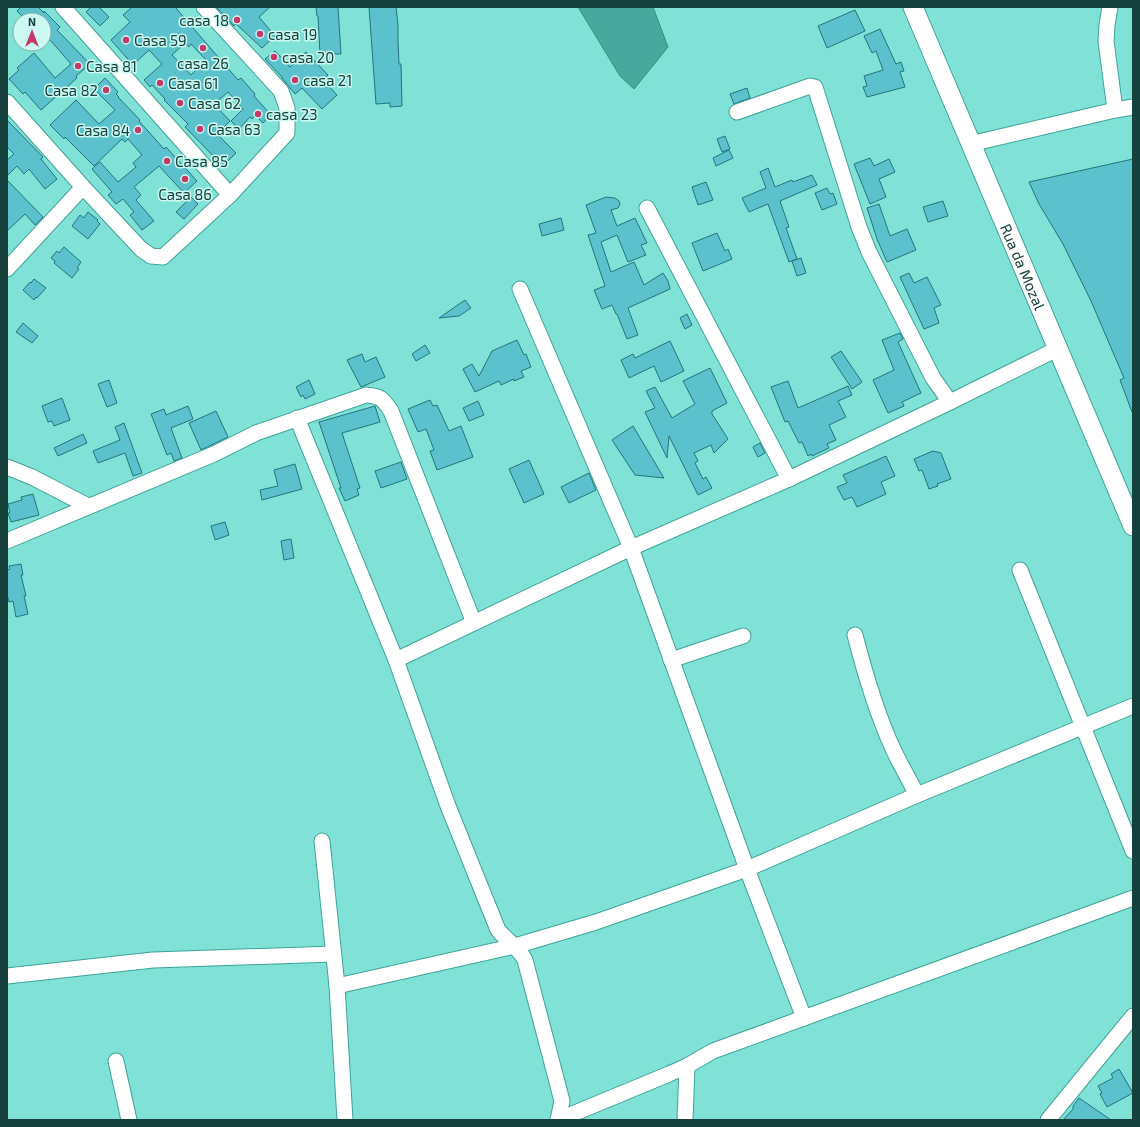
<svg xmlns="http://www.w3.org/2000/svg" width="1140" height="1127" viewBox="0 0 1140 1127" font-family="'Exo 2',sans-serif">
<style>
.water{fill:#47a99d;stroke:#388a80}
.building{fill:#5bc1cc;stroke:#23747c;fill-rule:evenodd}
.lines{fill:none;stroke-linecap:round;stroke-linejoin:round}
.minor-casing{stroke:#3da398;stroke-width:17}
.major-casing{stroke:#3da398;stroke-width:21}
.minor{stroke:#fff;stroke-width:15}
.major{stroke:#fff;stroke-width:19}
.poi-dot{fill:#c53867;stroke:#ccfaf2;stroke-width:1.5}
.labels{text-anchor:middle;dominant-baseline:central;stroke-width:3;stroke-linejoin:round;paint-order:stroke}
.poi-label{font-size:15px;fill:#15403b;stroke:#ccfaf2;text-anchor:start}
.street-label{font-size:15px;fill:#15403b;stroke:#ccfaf2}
</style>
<rect width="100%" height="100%" fill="#80e2d6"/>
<path class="water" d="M578,7H653L668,47L634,89L620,76Z"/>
<g class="building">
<path d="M21,7H38L44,13V11L60,27L57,30L90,64L76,76L77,78L41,110L25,92L23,94L9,79L19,70L17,68L34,53L55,78L71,64L44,33V20H26L17,11Z"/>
<path d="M91,7H99L109,17L100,26L86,12Z"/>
<path d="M132,7H175L238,80L241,78L255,94L254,96L271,115L263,123L255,115L252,119L250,117L239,129L231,121L243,109L228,92L214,104L230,121L217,134L236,153L223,166L185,127L188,124L164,100L165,99L152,85L150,87L144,80L162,64L149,50L133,65L111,40L130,22L123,15ZM185,43L189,47L191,44L206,60L191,75L172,55Z"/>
<path d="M216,7H270L259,17L275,36L262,48L236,24L234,26Z"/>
<path d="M316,7H338L341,54H320L318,16H317Z"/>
<path d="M369,7H396L398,25V41L399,64H401L402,106L390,107V103L376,104Z"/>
<path d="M855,10L865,31L827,48L818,26Z"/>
<path d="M880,29L896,64L901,62L904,71L900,72L905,87L867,97L863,87L867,86L864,76L883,70L876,51L872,53L864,36Z"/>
<path d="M275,51L290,67L306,52L328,75L323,80L337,95L322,109L302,88L295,94L282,78V77L265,59Z"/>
<path d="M105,78L118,92L116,94L119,97H118L140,120L139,121L164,149L166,147L197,181L184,193L159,166L134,187L141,195L136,200L154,221L142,230L130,215L134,212L123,199L116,204L108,195L112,192L92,169L100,162L118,182L136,167L133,163L142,155L128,139L125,142L122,139L94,166L65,137L64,139L50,125L76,100L99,124L115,110L94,89Z"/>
<path d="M747,88L750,98L734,104L730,94Z"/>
<path d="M7,120L43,157L41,159L57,179L45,189L29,169L24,174L17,166L7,176V160L14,154L7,147Z"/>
<path d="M725,136L730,149L722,152L717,139Z"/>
<path d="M729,150L733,158L716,166L713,158Z"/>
<path d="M870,158L874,166L889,159L895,172L879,179L886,197L870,204L854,164Z"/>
<path d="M1133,159V412H1132L1120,380L1124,378L1091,301L1063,244L1039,204L1029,182Z"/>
<path d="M768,168L775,187L792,180L793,182L812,175L817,185L780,201L789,227L786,228L797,259L789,262L768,204L749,212L742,198L766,188L760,172Z"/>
<path d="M7,180L43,217L35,225L25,214L7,231Z"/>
<path d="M706,182L713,200L698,205L692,187Z"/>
<path d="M827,188L830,194L833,193L837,204L822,210L815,193Z"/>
<path d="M191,197L198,204L184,219L176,212Z"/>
<path d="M606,197L615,198L619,201L620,204L618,208L611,210L617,226L635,218L647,243L641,245L646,255L628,262L617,235L601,242L611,272L634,262L644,285L663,273L668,281L670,289L628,308L638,335L627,339L617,314H616L612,305L602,309L594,290L605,286L588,235L596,233L586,205Z"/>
<path d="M943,201L948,216L928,222L923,207Z"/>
<path d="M879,204L890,236L907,229L916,250L887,262L877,239L867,208Z"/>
<path d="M88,212L98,220L97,221L100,224L88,239L72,226L80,215L84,218Z"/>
<path d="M561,218L564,230L542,236L539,224Z"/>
<path d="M717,233L725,251L728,249L732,259L703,271L692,243Z"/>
<path d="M64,247L81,262L77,268L79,269L72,278L54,263L55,261L51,258L57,251L59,253Z"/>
<path d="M801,258L806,273L797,276L792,261Z"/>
<path d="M909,273L914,283L927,277L941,305L934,308L939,323L924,329L900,277Z"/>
<path d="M34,279L46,288L37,298L36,297L34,300L23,290L30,282L31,283Z"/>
<path d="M465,300L471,308L459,316L439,318Z"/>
<path d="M687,314L692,325L685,329L680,318Z"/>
<path d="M23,323L38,336L32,343L16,332Z"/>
<path d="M900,333L903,339L898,342L921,393L902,402L904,406L888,413L873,380L894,370L882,340Z"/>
<path d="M517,340L524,355L526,354L531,367L521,371L524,377L514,381V379L501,385L499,381L475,392L463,369L472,364L479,376L492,351Z"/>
<path d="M670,341L684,371L661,382L654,366L629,378L621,360L633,354L635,358Z"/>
<path d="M425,345L430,353L416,361L412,354Z"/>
<path d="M841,351L862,382L852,389L831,357Z"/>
<path d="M362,354L365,362L376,357L385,377L361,387L347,360Z"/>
<path d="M710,368L727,403L712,411V414L728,439L714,453L711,445L694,453L698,461L695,463L703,479L706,477L712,488L698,495L669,436L667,458L645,412L655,408L646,391L655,387L672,418L695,404L683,381Z"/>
<path d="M109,380L117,403L107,407L98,384Z"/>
<path d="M309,380L315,394L305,399L303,395L301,397L296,387Z"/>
<path d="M788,381L798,408L848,386L852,395L838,401L846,417L829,425L836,440L827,444L829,448L812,456L811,454L808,456L802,442L799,443L788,421L785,422L771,387Z"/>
<path d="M62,398L70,420L54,426L52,421L48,422L42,406Z"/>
<path d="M430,400L433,406L437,405L449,431L461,426L473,457L437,470L430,451L434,450L426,429L418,432L408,409Z"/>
<path d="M478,401L484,415L469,421L463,408Z"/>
<path d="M188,406L193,419L171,428L182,458L174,461L171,453L167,455L151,414L164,409L166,415Z"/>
<path d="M375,406L380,422L342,433L360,488L357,489L359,495L345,501L339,488H341L319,422Z"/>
<path d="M216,411L228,437L201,450L189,423Z"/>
<path d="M124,423L142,473L133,476L125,453L98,463L93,451L120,440L115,427Z"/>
<path d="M633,426L664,478L635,475L612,440Z"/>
<path d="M83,434L87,443L58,456L54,448Z"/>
<path d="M760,443L765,453L758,457L753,447Z"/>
<path d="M933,451L941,453L951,479L937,484L938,486L929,489L922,470L919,471L914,459Z"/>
<path d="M886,456L895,476L881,482L886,494L857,507L852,497L844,500L837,487L847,483L843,475Z"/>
<path d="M529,460L544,494L524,503L509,469Z"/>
<path d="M401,462L407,479L381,488L375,471Z"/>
<path d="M295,464L302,489L262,500L260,490L278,486L274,470Z"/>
<path d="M589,473L596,490L569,503L561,487Z"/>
<path d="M33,494L39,515L11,522L8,513H10L8,504L22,500L21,497Z"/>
<path d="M225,522L229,535L215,540L211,526Z"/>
<path d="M291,539L294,558L284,560L281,541Z"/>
<path d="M21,564L23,575H21L26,596H24L28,614L16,617L13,601L9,602L7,595V570L10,569L9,566Z"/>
<path d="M1119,1069L1133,1093L1107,1107L1100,1094L1102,1093L1098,1086L1113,1078L1111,1074Z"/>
<path d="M1079,1098L1111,1120H1063L1073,1109V1106Z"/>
</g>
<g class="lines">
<g class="minor-casing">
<g id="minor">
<path d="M63,7L230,195"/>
<path d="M1110,7L1107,25L1106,41L1115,110"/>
<path d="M7,102L83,187L141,249L151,256L163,257L230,195L287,133V108L281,91L204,7"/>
<path d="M737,112L810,86L815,87L859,227L869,252L933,378L950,402"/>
<path d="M970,144L1115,110L1133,107"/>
<path d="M647,208L789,479"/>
<path d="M7,269L83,187"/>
<path d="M520,289L631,548L747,869L804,1018"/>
<path d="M297,418L396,660L448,806L498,930C507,941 519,948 525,960L562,1101L558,1120"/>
<path d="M7,467L32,477L88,506"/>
<path d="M7,541L214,454L256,433L366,395C381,396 383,399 391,411L474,623"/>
<path d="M1020,570L1133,851"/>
<path d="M855,635C865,674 876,712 893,749C900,764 909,779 917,795"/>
<path d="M396,660L631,548L789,479L950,402L1057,349"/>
<path d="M671,660L743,636"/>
<path d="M322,841L337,986L345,1120"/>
<path d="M7,976L153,960L333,954"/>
<path d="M337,986L515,946L596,922L747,869L917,795L1133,706"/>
<path d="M116,1061L129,1120"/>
<path d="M558,1120L669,1074L687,1066L713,1051L1133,898"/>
<path d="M685,1120L687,1066"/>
<path d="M1048,1120L1133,1016"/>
</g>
</g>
<g class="major-casing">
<g id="major">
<path id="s1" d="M913,7L1133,526"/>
</g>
</g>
<use href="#minor" class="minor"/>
<use href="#major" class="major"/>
</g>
<g class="poi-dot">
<circle cx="237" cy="20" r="4"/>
<circle cx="260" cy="34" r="4"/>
<circle cx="126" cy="40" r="4"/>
<circle cx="203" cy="48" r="4"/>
<circle cx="274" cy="57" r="4"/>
<circle cx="78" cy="66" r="4"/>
<circle cx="295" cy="80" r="4"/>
<circle cx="160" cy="83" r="4"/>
<circle cx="106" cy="90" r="4"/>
<circle cx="180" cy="103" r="4"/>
<circle cx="258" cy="114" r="4"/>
<circle cx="200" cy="129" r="4"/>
<circle cx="138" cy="130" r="4"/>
<circle cx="167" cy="161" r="4"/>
<circle cx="185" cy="179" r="4"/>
</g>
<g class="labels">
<g class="poi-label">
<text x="229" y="20" text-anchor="end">casa 18</text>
<text x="268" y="34">casa 19</text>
<text x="134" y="40">Casa 59</text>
<text x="282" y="57">casa 20</text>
<text x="203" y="63" text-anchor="middle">casa 26</text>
<text x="86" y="66">Casa 81</text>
<text x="303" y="80">casa 21</text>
<text x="168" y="83">Casa 61</text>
<text x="98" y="90" text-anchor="end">Casa 82</text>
<text x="188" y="103">Casa 62</text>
<text x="266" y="114">casa 23</text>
<text x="208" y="129">Casa 63</text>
<text x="130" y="130" text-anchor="end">Casa 84</text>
<text x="175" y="161">Casa 85</text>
<text x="185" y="194" text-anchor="middle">Casa 86</text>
</g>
<g class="street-label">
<text stroke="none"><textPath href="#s1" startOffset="282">Rua da Mozal</textPath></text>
</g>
</g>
<rect width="1140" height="1127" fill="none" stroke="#15403b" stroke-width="16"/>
<g transform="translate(32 32)"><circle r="19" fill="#ccfaf2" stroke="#83b0a9"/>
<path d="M0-3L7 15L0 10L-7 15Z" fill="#c53867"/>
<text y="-6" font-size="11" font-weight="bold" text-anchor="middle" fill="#15403b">N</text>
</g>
</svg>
